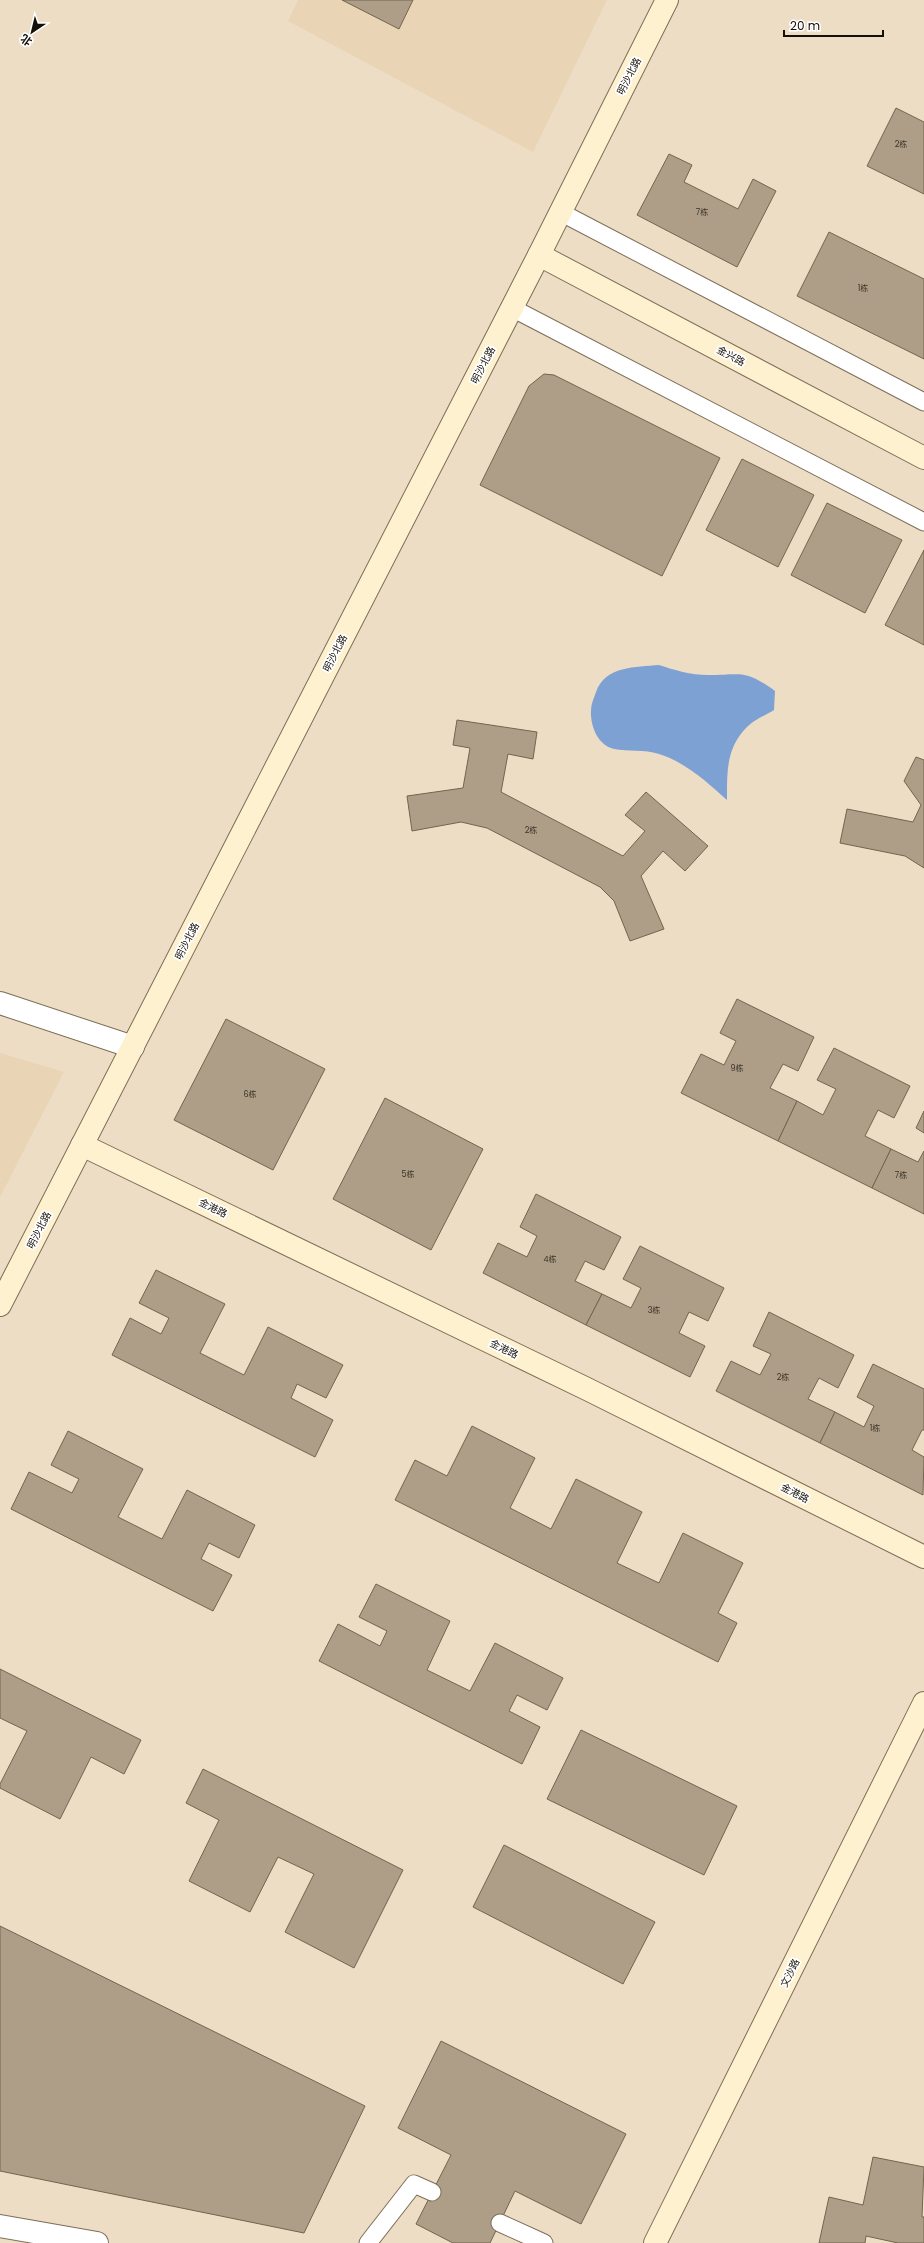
<svg xmlns="http://www.w3.org/2000/svg" width="924" height="2243" viewBox="0 0 924 2243" font-family="Poppins,'Noto Sans SC',sans-serif">
<style>
.built{fill:#e9d4b5}
.water{fill:#7ea1d4}
.building{fill:#ae9e87;stroke:#73644f}
.lines{fill:none;stroke-linecap:round;stroke-linejoin:round}
.lane-casing{stroke:#7d6e58;stroke-width:19}
.street-casing{stroke:#7d6e58;stroke-width:24}
.secondary-casing{stroke:#7d6e58;stroke-width:24}
.lane{stroke:#fff;stroke-width:17}
.street{stroke:#fff;stroke-width:22}
.secondary{stroke:#fef1cf;stroke-width:22}
.labels{text-anchor:middle;dominant-baseline:central;stroke-width:3.5;stroke-linejoin:round;paint-order:stroke}
.number-label{font-size:8px;fill:#3a3327}
.street-label{font-size:10px;fill:#140f07;stroke:#fff}
</style>
<rect width="100%" height="100%" fill="#eeddc5"/>
<g class="built">
<path d="M298,0H607L533,152L288,21Z"/>
<path d="M0,1053L64,1072L0,1197Z"/>
</g>
<path class="water" d="M659,665C674,670 691,675 708,675C743,675 744,669 775,691L774,710C766,715 754,720 747,727C726,748 727,772 727,800C707,782 685,762 659,754C644,749 628,752 614,749C597,745 590,725 591,710C591,704 594,698 596,692C605,666 636,667 659,665Z"/>
<g class="building">
<path d="M342,0H413L399,29Z"/>
<path d="M896,108L924,122V194L867,166Z"/>
<path d="M669,154L692,165L684,182L738,209L753,179L776,191L737,267L637,215Z"/>
<path d="M829,232L924,279V359L797,296Z"/>
<path d="M544,374L554,375L720,458L662,576L480,485L529,386Z"/>
<path d="M742,459L814,495L778,567L706,530Z"/>
<path d="M827,503L902,540L865,613L791,575Z"/>
<path d="M924,550V645L885,625Z"/>
<path d="M457,720L537,732L533,759L508,754L501,792L623,856L645,831L625,815L646,792L708,846L685,871L663,851L641,876L664,929L630,941L614,901L600,887L487,828L461,822L412,831L407,796L463,788L470,748L453,745Z"/>
<path d="M916,757L924,760V868L905,856L840,843L847,809L913,822L921,805L904,781Z"/>
<path d="M737,999L814,1037L798,1071L783,1064L770,1088L797,1101L778,1141L681,1093L701,1054L724,1065L736,1041L720,1033Z"/>
<path d="M226,1019L325,1069L273,1170L174,1120Z"/>
<path d="M834,1048L910,1086L894,1118L878,1110L865,1136L891,1149L872,1188L778,1141L797,1101L823,1115L836,1089L817,1080Z"/>
<path d="M385,1098L483,1149L431,1250L333,1199Z"/>
<path d="M924,1111V1133L916,1128Z"/>
<path d="M891,1149L918,1162L924,1151V1214L872,1188Z"/>
<path d="M536,1194L621,1237L604,1270L585,1261L575,1281L602,1294L586,1325L483,1273L498,1243L527,1257L537,1236L520,1227Z"/>
<path d="M640,1246L724,1288L708,1321L689,1312L679,1333L705,1346L690,1377L586,1325L602,1294L631,1308L641,1288L623,1279Z"/>
<path d="M156,1270L225,1304L200,1353L244,1375L268,1327L343,1365L326,1398L297,1384L291,1398L333,1420L315,1457L112,1355L130,1318L161,1334L169,1318L139,1303Z"/>
<path d="M769,1312L854,1355L838,1388L819,1378L808,1399L835,1412L820,1443L716,1391L731,1361L760,1375L771,1354L753,1346Z"/>
<path d="M873,1364L924,1389V1430H922L912,1450L924,1457L923,1495L820,1443L835,1412L864,1427L874,1406L857,1397Z"/>
<path d="M472,1426L535,1458L510,1508L551,1529L576,1479L642,1512L617,1563L659,1583L683,1533L743,1563L718,1613L737,1623L718,1662L395,1500L415,1460L447,1476Z"/>
<path d="M68,1431L143,1469L118,1517L162,1539L187,1490L255,1525L239,1558L209,1543L201,1559L232,1575L213,1611L11,1509L29,1472L72,1493L79,1479L51,1465Z"/>
<path d="M376,1584L450,1621L427,1670L470,1691L495,1643L563,1678L547,1710L517,1695L509,1711L540,1727L522,1764L319,1661L338,1624L380,1646L387,1631L359,1617Z"/>
<path d="M0,1669L141,1740L124,1774L91,1757L60,1819L0,1788V1784L27,1731L0,1718Z"/>
<path d="M581,1730L737,1806L704,1875L547,1799Z"/>
<path d="M203,1769L403,1870L354,1968L285,1932L314,1874L278,1857L250,1912L189,1881L219,1820L186,1803Z"/>
<path d="M504,1845L655,1922L623,1984L473,1907Z"/>
<path d="M0,1926L365,2106L304,2233L0,2171Z"/>
<path d="M441,2041L626,2134L581,2224L515,2191L490,2243H453L416,2224L451,2155L398,2128Z"/>
<path d="M873,2157L924,2167L922,2217H924V2243H898L866,2236L865,2243H819L829,2197L863,2205Z"/>
</g>
<g class="lines">
<g class="lane-casing">
<g id="lane">
<path d="M560,212L924,402"/>
<path d="M512,308L924,522"/>
<path d="M500,2223L544,2243"/>
<path d="M368,2243L414,2184L432,2192"/>
</g>
</g>
<g class="street-casing">
<g id="street">
<path d="M0,1003L133,1047"/>
<path d="M0,2226L97,2243"/>
</g>
</g>
<g class="secondary-casing">
<g id="secondary">
<path d="M539,255L924,458"/>
<path d="M82,1145L587,1389L924,1557"/>
<path d="M0,1305L539,255L667,0"/>
<path d="M655,2243L924,1703"/>
</g>
</g>
<use href="#lane" class="lane"/>
<use href="#street" class="street"/>
<use href="#secondary" class="secondary"/>
</g>
<g class="labels">
<g class="number-label">
<text x="901" y="144">2栋</text>
<text x="702" y="212">7栋</text>
<text x="863" y="288">1栋</text>
<text x="531" y="830">2栋</text>
<text x="737" y="1068">9栋</text>
<text x="250" y="1094">6栋</text>
<text x="408" y="1174">5栋</text>
<text x="901" y="1175">7栋</text>
<text x="550" y="1259">4栋</text>
<text x="654" y="1310">3栋</text>
<text x="783" y="1377">2栋</text>
<text x="875" y="1428">1栋</text>
</g>
<g class="street-label">
<text transform="translate(629 76) rotate(-63)">明沙北路</text>
<text transform="translate(731 356) rotate(28)">金兴路</text>
<text transform="translate(483 365) rotate(-63)">明沙北路</text>
<text transform="translate(335 653) rotate(-63)">明沙北路</text>
<text transform="translate(187 941) rotate(-63)">明沙北路</text>
<text transform="translate(213 1208) rotate(26)">金港路</text>
<text transform="translate(39 1230) rotate(-63)">明沙北路</text>
<text transform="translate(504 1349) rotate(26)">金港路</text>
<text transform="translate(795 1493) rotate(27)">金港路</text>
<text transform="translate(790 1973) rotate(-64)">文沙路</text>
</g>
</g>
<g transform="translate(32 32) rotate(215)" stroke="#ffffff" stroke-width="3" paint-order="stroke">
<path d="M0-3L7 15L0 10L-7 15Z" fill="#140f07"/>
<text y="-6" font-size="11" font-weight="bold" text-anchor="middle" fill="#140f07">北</text>
</g>
<path d="M784 30v6h99v-6" fill="none" stroke="#140f07" stroke-width="2"/>
<text x="790" y="30" font-size="12" fill="#140f07" stroke="#ffffff" stroke-width="3" paint-order="stroke">20 m</text>
</svg>
